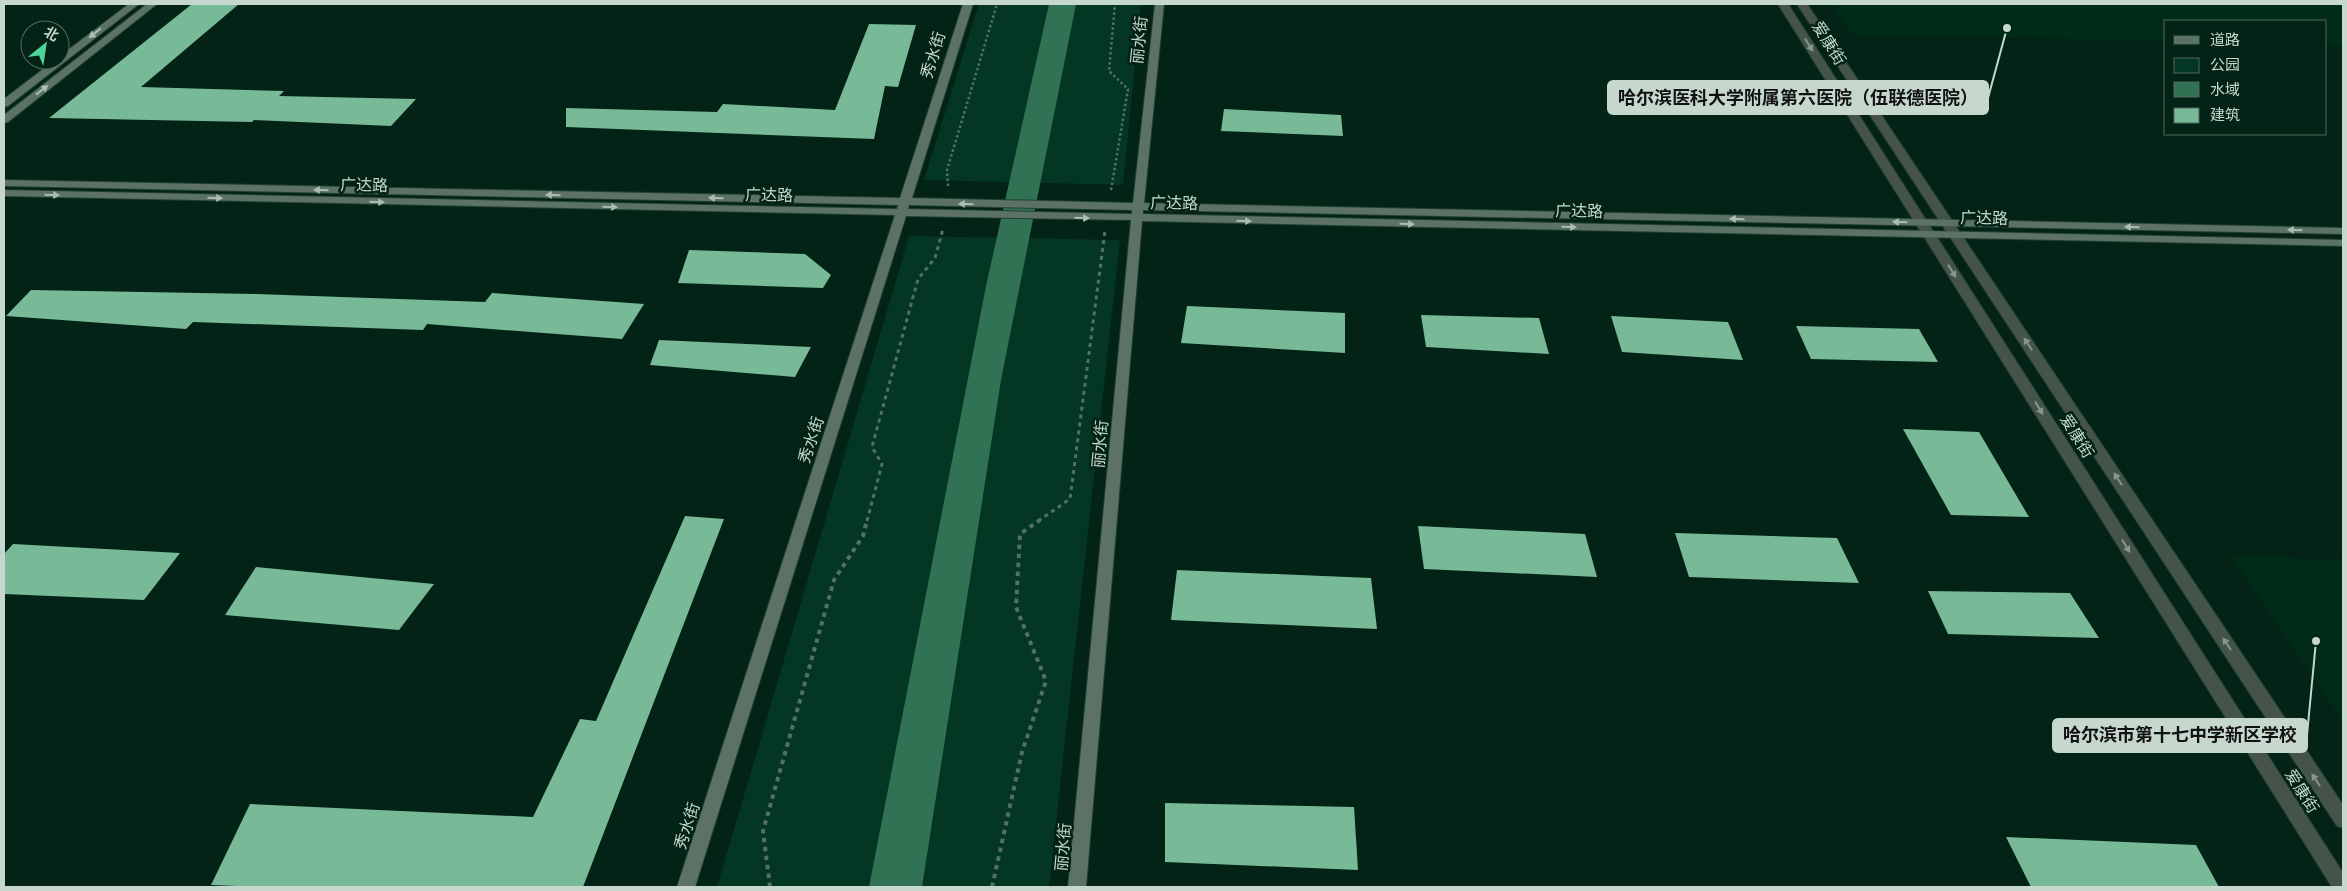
<svg xmlns="http://www.w3.org/2000/svg" width="2347" height="891" viewBox="0 0 2347 891" font-family="'Fira Sans','Noto Sans SC',sans-serif">
<style>
.built{fill:#002b19}
.green{fill:#033723}
.water{fill:#327254}
.building{fill:#78b998}
.lines{fill:none;stroke-linecap:round;stroke-linejoin:round}
.tertiary-casing{stroke:#214033;stroke-width:2}
.secondary-casing{stroke:#214033;stroke-width:2}
.path-far2{stroke:#546f63;stroke-width:2.5;stroke-dasharray:2.5 2.5;stroke-linecap:butt}
.path-far1{stroke:#546f63;stroke-width:3;stroke-dasharray:4 4;stroke-linecap:butt}
.path{stroke:#546f63;stroke-width:4;stroke-dasharray:4.5 4.5;stroke-linecap:butt}
.tertiary{fill:#45534b;fill-rule:evenodd}
.secondary{fill:#5b7265;fill-rule:evenodd}
.oneway{fill:#abbeb4}
.oneway2{fill:#86968c}
.labels{text-anchor:middle;dominant-baseline:central;stroke-width:5;stroke-linejoin:round;paint-order:stroke}
.street-label{font-size:16px;fill:#c6d8ce;stroke:#022315}
.leader{fill:none;stroke:#c6d8ce;stroke-width:2}
.callout-dot{fill:#c6d8ce;stroke:#022315;stroke-width:2}
.callout{fill:#c6d8ce;stroke:#c6d8ce;stroke-width:2}
.callout-label{font-size:18px;text-anchor:middle;font-weight:bold;fill:#111}
</style>
<rect width="100%" height="100%" fill="#022315"/>
<g class="built">
<path d="M1831,4H2343V46L2326,45V21H2166V41L1852,34Z"/>
<path d="M2231,556L2343,560V721Z"/>
</g>
<g class="green">
<path d="M979,4H1141L1123,185L924,180Z"/>
<path d="M909,236L1120,240L1049,887H717Z"/>
</g>
<path class="water" d="M1049,4H1076L1001,380L922,887H869L986,286Z"/>
<g class="building">
<path d="M192,4H239L141,87L284,91L279,96L416,99L391,126L254,120L252,122L49,118Z"/>
<path d="M869,24L916,25L898,87L885,86L874,139L566,127V108L717,112L723,104L835,110Z"/>
<path d="M1224,109L1341,115L1343,136L1221,131Z"/>
<path d="M689,250L805,254L831,275L823,288L678,283Z"/>
<path d="M31,290L256,294L485,302L492,293L644,304L622,339L427,324L423,330L193,322L186,329L6,316Z"/>
<path d="M1187,306L1345,313V353L1181,343Z"/>
<path d="M1421,315L1539,318L1549,354L1426,347Z"/>
<path d="M1611,316L1728,322L1743,360L1622,352Z"/>
<path d="M1796,326L1919,329L1938,362L1811,359Z"/>
<path d="M659,340L811,347L795,377L650,365Z"/>
<path d="M1903,429L1979,432L2029,517L1951,515Z"/>
<path d="M685,516L724,519L583,887H261L211,885L250,804L533,817L580,719L596,721Z"/>
<path d="M1418,526L1585,534L1597,577L1424,569Z"/>
<path d="M1675,533L1837,538L1859,583L1689,577Z"/>
<path d="M13,544L180,553L144,600L4,594V554Z"/>
<path d="M256,567L434,584L399,630L225,615Z"/>
<path d="M1177,570L1371,578L1377,629L1171,620Z"/>
<path d="M1928,591L2070,593L2099,638L1948,634Z"/>
<path d="M1165,803L1354,807L1358,870L1165,862Z"/>
<path d="M2006,837L2196,845L2219,887H2031Z"/>
</g>
<g class="lines">
<g class="tertiary-casing">
<g id="tertiary">
<path d="M1778,4H1788L2343,873V887H2332Z"/>
<path d="M1797,4H1807L2343,805V828L2337,826Z"/>
</g>
</g>
<g class="secondary-casing">
<g id="secondary">
<path d="M129,4H139L8,106L4,107V99L55,60H60V56Z"/>
<path d="M147,4H157L8,122L4,123V115Z"/>
<path d="M963,4H973L912,198L1133,203L1155,4H1164L1144,203L2343,228V234L1143,210V214L2343,240V246L1142,221L1086,887H1068L1131,220L906,216L695,887H677L895,215L4,196V190L897,209L898,205L4,186V180L900,198ZM909,205L1132,210V214L908,209Z"/>
</g>
</g>
<g class="path-far2">
<path d="M948,186L947,170L997,4"/>
<path d="M1111,190L1128,89L1109,71L1115,4"/>
</g>
<g class="path-far1">
<path d="M867,521L882,464L872,447L918,279L935,258L943,229"/>
<path d="M1038,521L1070,499L1105,231"/>
</g>
<g class="path">
<path d="M770,887L763,831L834,580L863,536L867,520"/>
<path d="M992,887L1022,752L1046,681L1016,607L1020,534L1040,520"/>
</g>
<use href="#tertiary" class="tertiary"/>
<use href="#secondary" class="secondary"/>
</g>
<defs><path id="oneway-solid" d="M-6-.8H1V-3.2L6.5 0L1 3.2V.8H-6Z" transform="scale(1.25)"/></defs>
<g class="oneway">
<use href="#oneway-solid" transform="translate(95 33) rotate(142)"/>
<use href="#oneway-solid" transform="translate(42 90) rotate(-38)"/>
<use href="#oneway-solid" transform="translate(321 190) rotate(-179)"/>
<use href="#oneway-solid" transform="translate(52 195) rotate(1)"/>
<use href="#oneway-solid" transform="translate(553 195) rotate(-179)"/>
<use href="#oneway-solid" transform="translate(215 198) rotate(1)"/>
<use href="#oneway-solid" transform="translate(716 198) rotate(-179)"/>
<use href="#oneway-solid" transform="translate(377 202) rotate(1)"/>
<use href="#oneway-solid" transform="translate(966 204) rotate(-179)"/>
<use href="#oneway-solid" transform="translate(610 207) rotate(1)"/>
<use href="#oneway-solid" transform="translate(1082 218) rotate(1)"/>
<use href="#oneway-solid" transform="translate(1737 219) rotate(-179)"/>
<use href="#oneway-solid" transform="translate(1244 221) rotate(1)"/>
<use href="#oneway-solid" transform="translate(1900 222) rotate(-179)"/>
<use href="#oneway-solid" transform="translate(1407 224) rotate(1)"/>
<use href="#oneway-solid" transform="translate(1569 227) rotate(1)"/>
<use href="#oneway-solid" transform="translate(2132 227) rotate(-179)"/>
<use href="#oneway-solid" transform="translate(2295 230) rotate(-179)"/>
</g>
<g class="oneway2">
<use href="#oneway-solid" transform="translate(1809 45) rotate(58)"/>
<use href="#oneway-solid" transform="translate(1952 271) rotate(58)"/>
<use href="#oneway-solid" transform="translate(2028 344) rotate(-123)"/>
<use href="#oneway-solid" transform="translate(2039 408) rotate(58)"/>
<use href="#oneway-solid" transform="translate(2118 479) rotate(-123)"/>
<use href="#oneway-solid" transform="translate(2126 546) rotate(58)"/>
<use href="#oneway-solid" transform="translate(2227 644) rotate(-123)"/>
<use href="#oneway-solid" transform="translate(2316 780) rotate(-123)"/>
</g>
<g class="labels">
<g class="street-label">
<text transform="translate(1139 40) rotate(-84)">丽水街</text>
<text transform="translate(1829 43) rotate(58)">爱康街</text>
<text transform="translate(933 55) rotate(-73)">秀水街</text>
<text transform="translate(364 185) rotate(1)">广达路</text>
<text transform="translate(769 195) rotate(1)">广达路</text>
<text transform="translate(1174 203) rotate(1)">广达路</text>
<text transform="translate(1579 211) rotate(1)">广达路</text>
<text transform="translate(1984 218) rotate(1)">广达路</text>
<text transform="translate(2077 436) rotate(58)">爱康街</text>
<text transform="translate(811 440) rotate(-72)">秀水街</text>
<text transform="translate(1100 444) rotate(-85)">丽水街</text>
<text transform="translate(2302 791) rotate(58)">爱康街</text>
<text transform="translate(687 826) rotate(-72)">秀水街</text>
<text transform="translate(1063 847) rotate(-85)">丽水街</text>
</g>
</g>
<path class="leader" d="M2007 28L1988 98M2316 641L2307 735"/>
<g class="callout-dot">
<circle cx="2007" cy="28" r="5"/>
<circle cx="2316" cy="641" r="5"/>
</g>
<g class="callout">
<rect x="1608" y="81" width="380" height="33" rx="5"/>
<rect x="2053" y="719" width="254" height="33" rx="5"/>
</g>
<g class="callout-label">
<text x="1798" y="104">哈尔滨医科大学附属第六医院（伍联德医院）</text>
<text x="2180" y="741">哈尔滨市第十七中学新区学校</text>
</g>
<rect width="2347" height="891" fill="none" stroke="#c6d8ce" stroke-width="10"/>
<rect x="2164" y="20" width="162" height="115" fill="#022315" stroke="#506b5f"/>
<rect x="2174" y="36" width="25" height="8" fill="#5b7265" stroke="#506b5f"/>
<text x="2210" y="45" font-size="15" fill="#c6d8ce">道路</text>
<rect x="2174" y="58" width="25" height="15" fill="#033723" stroke="#506b5f"/>
<text x="2210" y="70" font-size="15" fill="#c6d8ce">公园</text>
<rect x="2174" y="82" width="25" height="15" fill="#327254" stroke="#506b5f"/>
<text x="2210" y="95" font-size="15" fill="#c6d8ce">水域</text>
<rect x="2174" y="108" width="25" height="15" fill="#78b998" stroke="#506b5f"/>
<text x="2210" y="120" font-size="15" fill="#c6d8ce">建筑</text>
<g transform="translate(45 45) rotate(30)"><circle r="24" fill="#022315" stroke="#506b5f"/>
<path d="M0-4L9 19L0 12L-9 19Z" fill="#4ed39a"/>
<text y="-8" font-size="14" font-weight="bold" text-anchor="middle" fill="#c6d8ce">北</text>
</g>
</svg>
